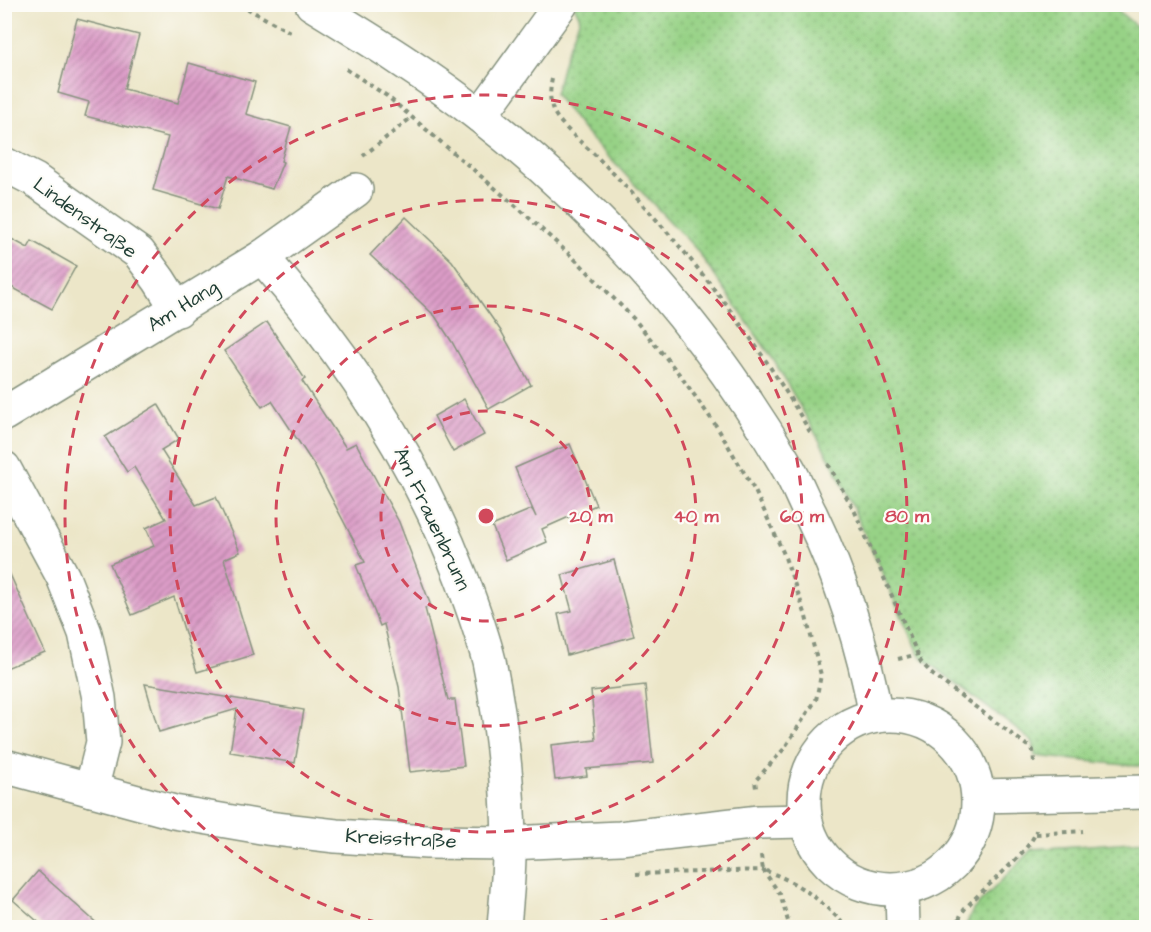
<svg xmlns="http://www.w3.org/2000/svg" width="1151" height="932" viewBox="0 0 1151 932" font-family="'Architects Daughter',sans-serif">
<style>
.grass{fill:url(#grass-dots);stroke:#5b885d;stroke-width:1.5}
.building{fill:url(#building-hatch)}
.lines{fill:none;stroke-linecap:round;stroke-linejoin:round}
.minor-casing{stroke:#86927e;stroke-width:36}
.tertiary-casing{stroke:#86927e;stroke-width:36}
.secondary-casing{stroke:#86927e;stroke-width:36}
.path{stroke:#86927e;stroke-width:4;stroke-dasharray:4.5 4.5;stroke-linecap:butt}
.minor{stroke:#fff;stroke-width:33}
.tertiary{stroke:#fff;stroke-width:33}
.secondary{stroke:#fff;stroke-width:33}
.ring{fill:none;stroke:#d1495b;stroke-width:3;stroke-dasharray:10 8}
.labels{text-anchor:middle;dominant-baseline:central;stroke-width:4.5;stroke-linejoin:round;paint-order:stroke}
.street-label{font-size:20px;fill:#1f3d34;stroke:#fdfcf7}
.centre{fill:#d1495b;stroke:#fdfcf7;stroke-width:3}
.ring-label{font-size:18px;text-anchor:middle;font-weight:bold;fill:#d1495b;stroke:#fdfcf7;stroke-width:4.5;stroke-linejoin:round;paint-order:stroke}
</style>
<defs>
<pattern id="grass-dots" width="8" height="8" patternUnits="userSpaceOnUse" patternTransform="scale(1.5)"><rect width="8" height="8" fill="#97d286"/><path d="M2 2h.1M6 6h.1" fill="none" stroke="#7bac6e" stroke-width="1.8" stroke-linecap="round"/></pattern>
<pattern id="building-hatch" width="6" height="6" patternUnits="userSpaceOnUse" patternTransform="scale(1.5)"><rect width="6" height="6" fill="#dc9cc7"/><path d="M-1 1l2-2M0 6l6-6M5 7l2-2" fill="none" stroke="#b280a2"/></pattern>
</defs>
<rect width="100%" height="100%" fill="#fdfcf7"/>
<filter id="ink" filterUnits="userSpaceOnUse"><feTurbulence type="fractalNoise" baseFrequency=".0167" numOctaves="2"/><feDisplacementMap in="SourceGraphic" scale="12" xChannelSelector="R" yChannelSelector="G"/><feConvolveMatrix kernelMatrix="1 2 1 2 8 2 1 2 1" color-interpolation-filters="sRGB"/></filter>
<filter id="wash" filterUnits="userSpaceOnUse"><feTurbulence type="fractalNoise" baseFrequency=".008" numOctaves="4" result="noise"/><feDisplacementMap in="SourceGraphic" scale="24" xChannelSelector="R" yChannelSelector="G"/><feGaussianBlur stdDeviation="1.35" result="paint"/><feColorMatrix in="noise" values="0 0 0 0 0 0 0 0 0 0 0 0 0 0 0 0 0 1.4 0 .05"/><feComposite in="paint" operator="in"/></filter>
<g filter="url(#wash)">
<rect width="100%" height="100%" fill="#ece6c8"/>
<g class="grass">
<path d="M574,5H1111L1146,34V767L1035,756L1033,742L919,655L835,468L773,359L696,249L584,131L555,94L564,60L580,18Z"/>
<path d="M1146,841V927H965L973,910L1032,849Z"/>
</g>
<g id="blocks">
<g class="building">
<path d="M77,19L139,35L124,89L178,103L189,63L255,82L246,114L291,127L281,161L283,162L272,189L228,176L218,209L153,190L168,137L85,116L89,102L58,93Z"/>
<path d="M406,217L452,261L501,331L531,385L489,409L452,342L435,316L370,255Z"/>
<path d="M4,235L28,248L32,241L76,266L52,309L4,283Z"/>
<path d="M267,322L305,379L302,381L346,448L356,443L399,522L431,606L425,608L448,700H455L464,766L410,772L399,687L384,624L380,626L356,565L365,562L314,465L272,401L262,407L224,351Z"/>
<path d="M464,399L484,435L453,452L434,416Z"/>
<path d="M158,404L179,439L161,450L196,505L216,497L240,552L224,559L253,655L197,672L174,597L132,615L110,564L154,546L146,528L166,519L134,467L127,472L105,437Z"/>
<path d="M570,444L596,505L542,529L547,542L506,560L492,526L532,509L536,517L515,468Z"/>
<path d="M614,560L634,636L567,655L558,614L572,611L562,575Z"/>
<path d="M4,561L45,652L4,669Z"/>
<path d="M145,684L304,710L295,763L230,752L237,709L159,732Z"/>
<path d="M645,685L653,763L586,769L587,776L555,780L551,745L596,740L591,691Z"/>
<path d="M38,871L101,927H44L13,900Z"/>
</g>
</g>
</g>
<g filter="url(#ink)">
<use href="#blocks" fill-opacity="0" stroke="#86927e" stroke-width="1.5"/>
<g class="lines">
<g class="minor-casing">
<g id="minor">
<path d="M480,116L561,4"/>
<path d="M4,164L35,180L139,253L159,280L178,310"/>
<path d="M262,257C345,352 417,461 462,579C472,606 482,633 489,661C501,720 508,781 509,841C510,870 506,899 504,928"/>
<path d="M4,414L262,257L356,190"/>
<path d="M4,468L63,577L85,633L99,698L103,742L91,790"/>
</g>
</g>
<g class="tertiary-casing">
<g id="tertiary">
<path d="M4,766L174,812L267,828L336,836L427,842L509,843L620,838L759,822L805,821"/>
<path d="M902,890L903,928"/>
</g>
</g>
<g class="secondary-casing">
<g id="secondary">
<path d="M312,4C369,39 428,75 480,116C605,213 709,333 788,468C797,483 803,500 811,515C842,580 863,645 876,716"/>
<circle cx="891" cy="802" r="87"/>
<path d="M979,796L1146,792"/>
</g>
</g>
<g class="path">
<path d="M239,4L290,32"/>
<path d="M346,69L387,96L517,207L580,264L635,320L680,375L717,427L755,491L783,552L805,613L821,675L816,700L783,750L755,781L756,788"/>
<path d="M552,79C550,89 549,100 553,110C556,121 583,144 593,153C677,236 751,329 810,432"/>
<path d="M363,156L412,117"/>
<path d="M828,464L855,512L921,662L933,675L1033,750L1034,762"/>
<path d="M898,659L919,654"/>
<path d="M1036,834L1083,831"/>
<path d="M761,855L763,870C797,881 823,901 847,928"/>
<path d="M636,874L763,870L780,894L790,928"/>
<path d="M956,928C958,922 960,915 964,910C978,892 1034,849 1036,830"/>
</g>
<use href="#minor" class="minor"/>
<use href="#tertiary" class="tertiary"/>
<use href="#secondary" class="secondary"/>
</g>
</g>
<g class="ring">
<circle cx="486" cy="516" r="105"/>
<circle cx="486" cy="516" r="210"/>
<circle cx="486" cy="516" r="316"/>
<path d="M395 927A421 421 0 1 1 577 927"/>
</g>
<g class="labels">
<g class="street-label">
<text transform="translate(85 218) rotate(36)">Lindenstraße</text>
<text transform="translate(183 306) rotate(-32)">Am Hang</text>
<text transform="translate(432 519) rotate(65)">Am Frauenbrunn</text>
<text transform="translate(401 839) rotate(3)">Kreisstraße</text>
</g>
</g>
<circle cx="486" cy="516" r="9" class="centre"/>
<g class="ring-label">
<text x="591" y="522">20 m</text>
<text x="696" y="522">40 m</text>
<text x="802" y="522">60 m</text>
<text x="907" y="522">80 m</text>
</g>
<rect width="1151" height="932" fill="none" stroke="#fdfcf7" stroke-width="24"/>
</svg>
